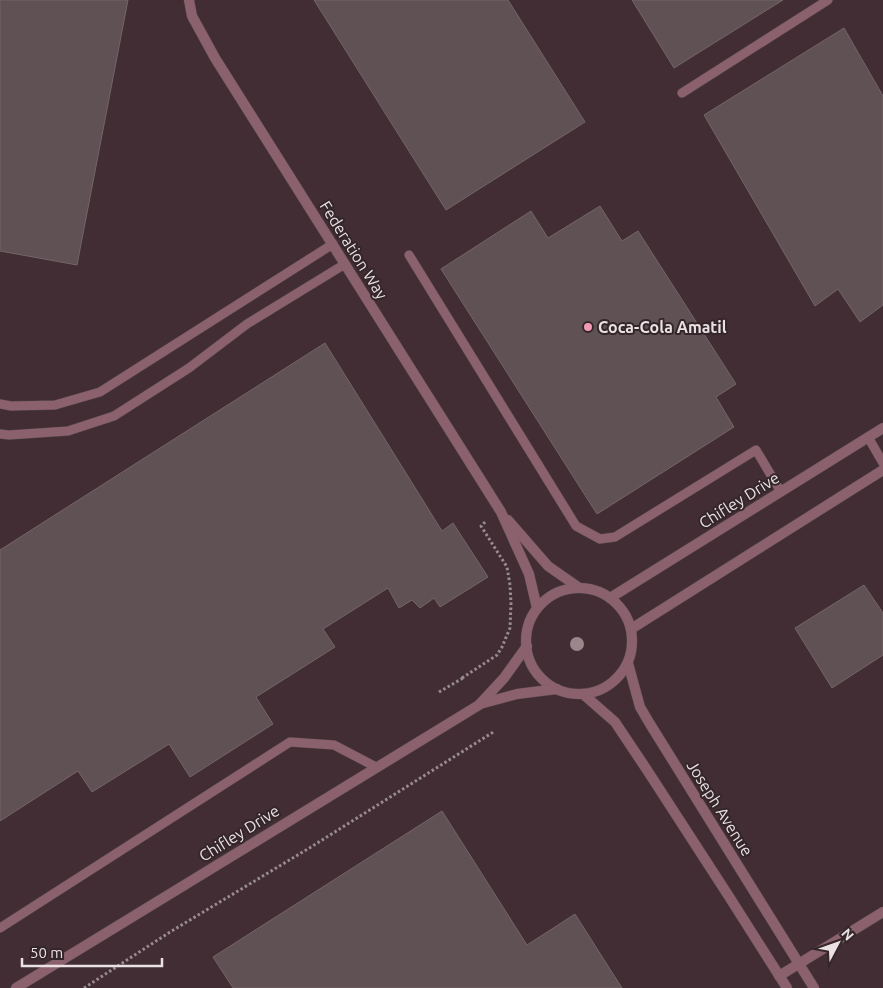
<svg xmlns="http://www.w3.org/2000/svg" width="883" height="988" viewBox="0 0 883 988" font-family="Ubuntu,sans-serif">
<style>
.built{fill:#412d33}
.building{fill:#605155;stroke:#746569}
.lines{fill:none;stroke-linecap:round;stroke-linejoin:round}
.service-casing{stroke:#514448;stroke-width:10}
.minor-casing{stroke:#514448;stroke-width:11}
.path{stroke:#978c8f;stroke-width:3;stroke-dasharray:2.5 2.5;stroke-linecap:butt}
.service{stroke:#8a616d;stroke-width:9}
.minor{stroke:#8a616d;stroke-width:10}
.tree{fill:#9a868b}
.poi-dot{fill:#f19ab4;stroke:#34262a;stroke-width:2}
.labels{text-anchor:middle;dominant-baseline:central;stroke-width:4;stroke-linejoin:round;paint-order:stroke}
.street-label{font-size:16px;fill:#eae1e3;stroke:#34262a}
.poi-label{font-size:16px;font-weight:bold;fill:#eae1e3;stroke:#34262a;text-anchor:start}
</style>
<rect width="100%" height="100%" fill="#34262a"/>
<rect class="built" x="0" y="0" width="883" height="988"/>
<g class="building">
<path d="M0,0H128L77,265L0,251Z"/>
<path d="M314,0H508L585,122L446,210Z"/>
<path d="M632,0H783L674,68Z"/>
<path d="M844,28L883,96V305L860,322L838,289L815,306L704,115Z"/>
<path d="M600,206L622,241L638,231L736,384L716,397L734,427L597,514L441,269L531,211L548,238Z"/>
<path d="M325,343L442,531L453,523L488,577L440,607L434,598L420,608L412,600L399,608L388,588L323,629L335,647L256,697L273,724L190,777L169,744L92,792L78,771L0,821V550Z"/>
<path d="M864,585L883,613V655L832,688L795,628Z"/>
<path d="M442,811L527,945L575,914L622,988H233L213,957Z"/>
</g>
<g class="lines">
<g class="service-casing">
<g id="service">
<path d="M682,93L828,0"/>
<path d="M409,255L576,526L600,539L615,537L756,450L781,492"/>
<path d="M0,404L11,406L55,405L100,392L333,244"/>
<path d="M0,434L9,435L68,431L114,416L189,368L247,324L345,264"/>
<path d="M868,437L883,463"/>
<path d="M0,928L290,742L334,745L376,767"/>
</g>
</g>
<g class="minor-casing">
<g id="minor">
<path d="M189,0L192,16L215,58L501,512L529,574L537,608"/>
<path d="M508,520L548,566L578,587"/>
<circle cx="579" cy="641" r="53"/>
<path d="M610,598L883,428"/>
<path d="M631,629L883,470"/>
<path d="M628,663L640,707L650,724L814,988"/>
<path d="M583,694L615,722L647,770L728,895L787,988"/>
<path d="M480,704L517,694L557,689"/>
<path d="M779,976L883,912"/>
<path d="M16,988L479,705L504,678L527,646"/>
</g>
</g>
<g class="path">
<path d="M462,678L497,655L502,647L510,628L511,604L510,585L507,567L481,526L486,521"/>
<path d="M439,692L463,678"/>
<path d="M84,988L170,932L311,847L495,731"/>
</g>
<use href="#service" class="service"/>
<use href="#minor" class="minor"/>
</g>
<circle class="tree" cx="577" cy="644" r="7"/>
<circle class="poi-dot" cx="588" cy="327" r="5"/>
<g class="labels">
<g class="street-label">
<text transform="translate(354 250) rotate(58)">Federation Way</text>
<text transform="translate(739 500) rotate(-32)">Chifley Drive</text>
<text transform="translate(720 808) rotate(58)">Joseph Avenue</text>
<text transform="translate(239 833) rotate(-32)">Chifley Drive</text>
</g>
<g class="poi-label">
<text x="598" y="327">Coca-Cola Amatil</text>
</g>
</g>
<g transform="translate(838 943) rotate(49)" stroke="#34262a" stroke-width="4" paint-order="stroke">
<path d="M0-4L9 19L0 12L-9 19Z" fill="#eae1e3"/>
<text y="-8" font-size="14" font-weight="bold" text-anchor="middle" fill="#eae1e3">N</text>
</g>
<path d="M22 958v8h140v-8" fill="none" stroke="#eae1e3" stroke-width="2.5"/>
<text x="30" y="958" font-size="15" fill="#eae1e3" stroke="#34262a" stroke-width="4" paint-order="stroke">50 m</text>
</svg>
